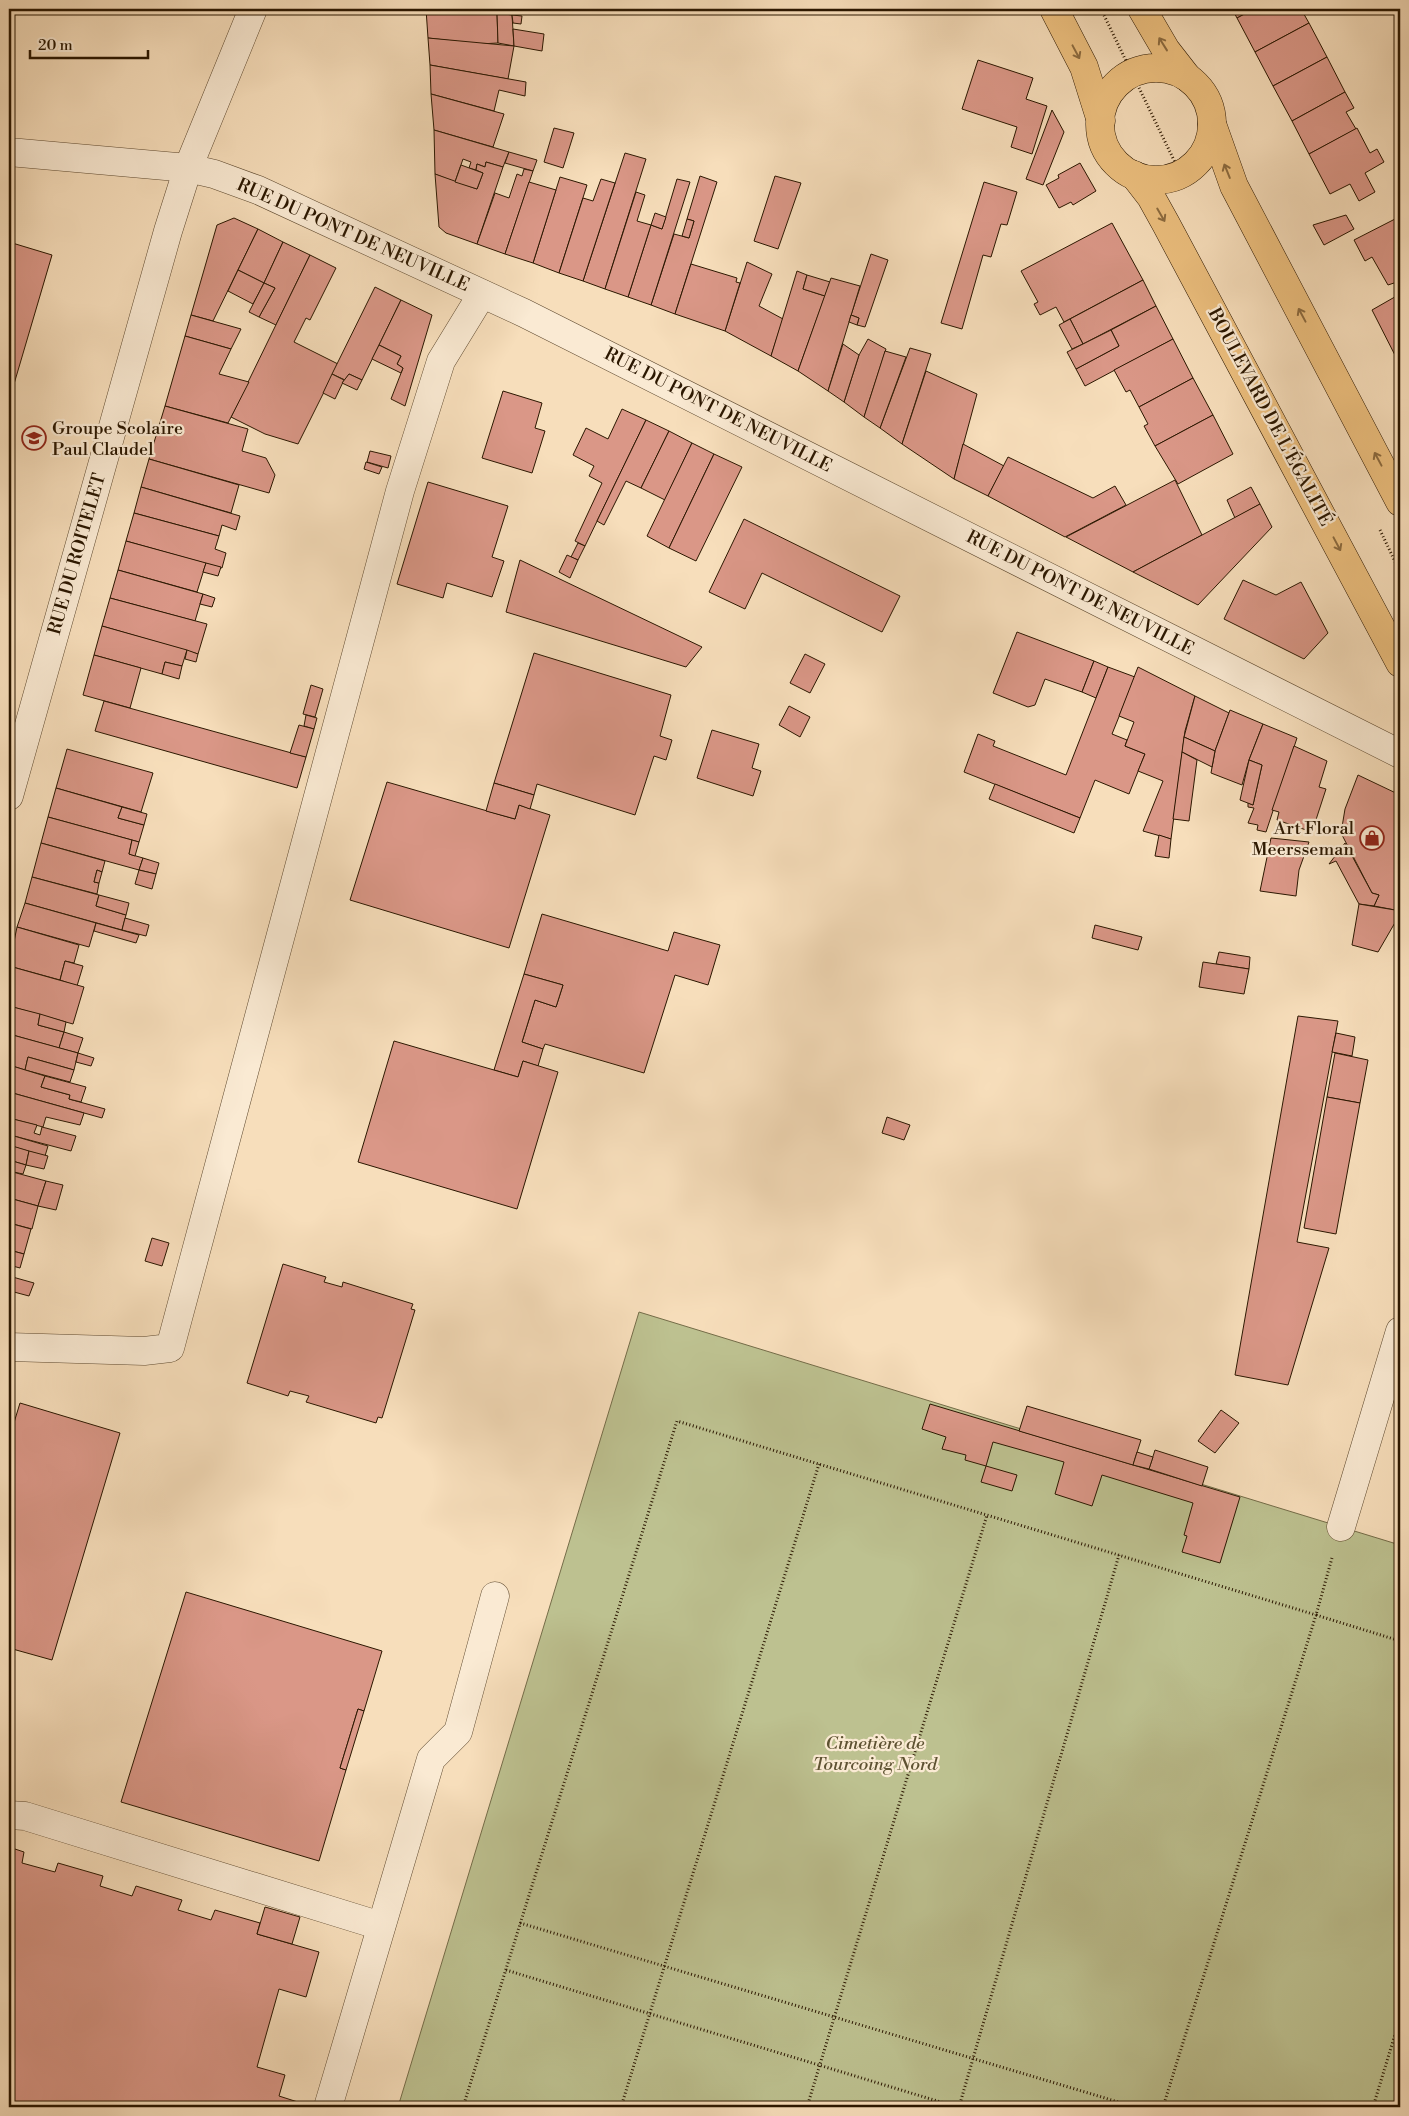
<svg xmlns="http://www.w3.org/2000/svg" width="1409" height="2116" viewBox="0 0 1409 2116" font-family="'Libre Bodoni',serif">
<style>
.green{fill:#bdc190;stroke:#746c48}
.building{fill:#da9787;stroke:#2b1700}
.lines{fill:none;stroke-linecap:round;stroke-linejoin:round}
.minor-casing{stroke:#5e492f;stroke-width:29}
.major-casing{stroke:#2b1700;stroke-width:29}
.path{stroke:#2b1700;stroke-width:3;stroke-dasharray:1 2.5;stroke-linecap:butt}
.minor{stroke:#faead3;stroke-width:28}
.major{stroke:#ecbf7e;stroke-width:28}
.oneway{stroke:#8c6b3f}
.labels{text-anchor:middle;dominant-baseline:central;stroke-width:4.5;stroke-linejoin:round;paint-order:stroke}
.street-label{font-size:18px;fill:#2b1700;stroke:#faead3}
.poi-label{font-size:18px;fill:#2b1700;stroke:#faead3;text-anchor:start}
.park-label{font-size:18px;font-style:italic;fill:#5e5232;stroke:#faead3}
</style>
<rect width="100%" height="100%" fill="#f7debb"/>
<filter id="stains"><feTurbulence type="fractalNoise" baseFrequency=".004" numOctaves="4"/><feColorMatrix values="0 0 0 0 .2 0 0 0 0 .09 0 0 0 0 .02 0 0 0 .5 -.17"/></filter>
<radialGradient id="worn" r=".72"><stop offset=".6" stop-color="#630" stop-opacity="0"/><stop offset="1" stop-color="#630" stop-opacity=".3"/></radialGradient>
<path class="green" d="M639,1312L1400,1545V2107H398Z"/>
<g class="building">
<path d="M426,9H497V13L483,14Z"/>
<path d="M426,9L483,14L497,13L498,43L479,44L428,38Z"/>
<rect x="497" y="9" width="8" height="4"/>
<path d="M1232,9H1254L1237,18Z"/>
<path d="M1254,9H1301L1309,23L1255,52L1237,18Z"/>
<path d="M497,13L512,15L514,46L498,43Z"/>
<path d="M512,15L522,16L521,24L513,23Z"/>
<path d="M1309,23L1327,57L1273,86L1255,52Z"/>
<path d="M513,29L544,34L542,51L514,46Z"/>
<path d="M428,38L514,46L508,79L430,65Z"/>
<path d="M1327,57L1345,92L1292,121L1273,86Z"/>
<path d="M978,60L1033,78L1026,99L1047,106L1032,154L1011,147L1017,127L962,109Z"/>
<path d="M430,65L526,82L525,96L499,90L494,111L431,94Z"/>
<path d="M1345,92L1354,108L1346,112L1356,129L1309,154L1292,121Z"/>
<path d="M431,94L504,114L493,147L434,130Z"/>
<path d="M1052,110L1064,132L1043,185L1026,179Z"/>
<path d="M554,128L574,133L563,168L544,162Z"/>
<path d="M1357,128L1370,153L1377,149L1384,162L1365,173L1375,192L1359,201L1350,184L1330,194L1309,154Z"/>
<path d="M434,130L509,152L503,167L486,162L485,167L477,164L476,170L469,168L471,162L463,159L455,182L435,174Z"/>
<path d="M509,152L537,160L533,171L505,163Z"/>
<path d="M625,153L646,159L605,289L583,281Z"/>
<path d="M486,162L503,167L477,244L446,233L439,227L435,174L477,189L483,173L476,170L477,164L485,167Z"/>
<path d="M1080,163L1096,191L1073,205L1071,202L1059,208L1046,185L1059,178L1058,175Z"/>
<path d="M461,165L483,173L477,189L455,182Z"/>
<path d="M524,169L533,171L505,254L477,244L495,193L509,198L517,174L522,176Z"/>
<path d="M700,176L717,182L675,314L651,305L674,234L689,238L694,221L687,219Z"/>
<path d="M775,176L801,183L778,249L754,241Z"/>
<path d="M560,177L587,185L559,273L533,263Z"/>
<path d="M601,179L615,183L583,281L559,273L583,198L593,201Z"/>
<path d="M677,179L690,182L651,305L628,297L651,225L662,229Z"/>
<path d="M529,182L556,190L533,263L505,254Z"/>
<path d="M984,182L1017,192L1007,225L1001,224L991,257L983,255L962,329L941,323Z"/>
<path d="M636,192L645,195L637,221L651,225L628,297L605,289Z"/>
<path d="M655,213L666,217L662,229L651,225Z"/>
<path d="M1346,215L1354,229L1324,245L1313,225Z"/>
<path d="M234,218L258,229L213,321L191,315L217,225Z"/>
<path d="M687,219L694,221L689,238L682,236Z"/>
<path d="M1395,219L1400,229V281L1388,285L1372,257L1365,261L1354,240Z"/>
<path d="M1112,223L1143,280L1064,322L1056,307L1040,315L1034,304L1038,302L1021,271Z"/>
<path d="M258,229L283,242L264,283L238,270Z"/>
<path d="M9,242L52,255L9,401Z"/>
<path d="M283,242L310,255L276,325L259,317L275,288L264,283Z"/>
<path d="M871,254L888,260L865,327L857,325L859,318L851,315Z"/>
<path d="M310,255L336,268L310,320L306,318L294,342L338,364L298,444L265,434L231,417Z"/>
<path d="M747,262L772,274L759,306L783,319L771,356L725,331Z"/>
<path d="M691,264L737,278L736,282L740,283L725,331L675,314Z"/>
<path d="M238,270L264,283L253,304L228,291Z"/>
<path d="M797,271L807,275L803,289L825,296L798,371L771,356Z"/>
<path d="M807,275L830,282L825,296L803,289Z"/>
<path d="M831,278L860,286L828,391L798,371Z"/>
<path d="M1143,280L1156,306L1083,344L1070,319Z"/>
<path d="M264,283L275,288L259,317L249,312Z"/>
<path d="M375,287L401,300L362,380L349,374L345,380L332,374Z"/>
<path d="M1400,294V365L1372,310Z"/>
<path d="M401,300L432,315L405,406L391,399L403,368L397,364L401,356L379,345Z"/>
<path d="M1156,306L1173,339L1085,386L1076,369L1119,346L1111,330Z"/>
<path d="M191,315L241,329L231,349L185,336Z"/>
<path d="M851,315L859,318L857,325L849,322Z"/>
<path d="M1070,319L1083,344L1072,349L1059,325Z"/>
<path d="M1111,330L1119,346L1076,369L1067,352Z"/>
<path d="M185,336L231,349L219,374L249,382L228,423L165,406Z"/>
<path d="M868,339L886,349L864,417L844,402L859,355Z"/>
<path d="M1173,339L1193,378L1139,407L1130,390L1126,392L1114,370Z"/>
<path d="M843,344L859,355L844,402L828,391Z"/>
<path d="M379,345L401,356L397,364L403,368L401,373L372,359Z"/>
<path d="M910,348L931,354L902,444L880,428Z"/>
<path d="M885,351L906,357L880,428L864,417Z"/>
<path d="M926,371L977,394L954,479L902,444Z"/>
<path d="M332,374L344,380L335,399L323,393Z"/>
<path d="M349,374L362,380L357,390L342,383Z"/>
<path d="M1400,376V389L1395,379Z"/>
<path d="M1193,378L1213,415L1155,446L1144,426L1148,424L1139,407Z"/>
<path d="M503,391L542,403L535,428L545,431L532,473L482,458Z"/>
<path d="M165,406L248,429L242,451L266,458L275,475L269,493L149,459Z"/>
<path d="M622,409L646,420L585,546L575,541L602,483L589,476L594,466L573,455L586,428L608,439Z"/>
<path d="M1213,415L1233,454L1178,484L1155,446Z"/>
<path d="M646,420L669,431L641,488L626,481L604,525L597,521Z"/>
<path d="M669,431L692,443L665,500L641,488Z"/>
<path d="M692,443L714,454L669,548L647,536Z"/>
<path d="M963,444L1004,466L988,496L954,479Z"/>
<path d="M370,451L391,456L388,468L367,462Z"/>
<path d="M714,454L742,467L696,561L669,548Z"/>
<path d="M1008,457L1093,498L1115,486L1126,505L1065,537L988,496Z"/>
<path d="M149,459L239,485L231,513L141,487Z"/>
<path d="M366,462L382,467L379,474L364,469Z"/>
<path d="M1175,480L1202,535L1133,572L1066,537Z"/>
<path d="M428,482L508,506L492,557L504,561L492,597L447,583L443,598L397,584Z"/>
<path d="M141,487L240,516L236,530L222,525L219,536L134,513Z"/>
<path d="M1251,487L1260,504L1235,518L1227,500Z"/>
<path d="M1260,504L1272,527L1198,605L1133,572Z"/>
<path d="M134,513L219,536L215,549L226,553L222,568L126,541Z"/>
<path d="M744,519L900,596L882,632L762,573L745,609L709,592Z"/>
<path d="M126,541L206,563L197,592L118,570Z"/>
<path d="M578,543L585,546L578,560L571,557Z"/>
<path d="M567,555L578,560L570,578L559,572Z"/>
<path d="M520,560L702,647L686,667L506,612Z"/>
<path d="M206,563L221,567L218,576L203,572Z"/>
<path d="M118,570L203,594L195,621L110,598Z"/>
<path d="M1243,580L1276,595L1301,582L1328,633L1304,659L1224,619Z"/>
<path d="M203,594L215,598L212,607L200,604Z"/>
<path d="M110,598L207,624L198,654L102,626Z"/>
<path d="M102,626L187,650L182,666L165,662L162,674L94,655Z"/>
<path d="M1017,632L1094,661L1082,692L1045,679L1035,705L1028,707L993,693Z"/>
<path d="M187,650L198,654L196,662L185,659Z"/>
<path d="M534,653L671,695L660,736L672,740L666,760L654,756L635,815L537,784L534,795L494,783Z"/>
<path d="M805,654L825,664L810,693L790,683Z"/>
<path d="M94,655L141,668L130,708L83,695Z"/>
<path d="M1094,661L1108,667L1096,698L1082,692Z"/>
<path d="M165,662L182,666L179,679L162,674Z"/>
<path d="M1108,667L1135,677L1112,734L1127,740L1125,746L1145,754L1129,794L1095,780L1080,818L964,772L978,734L995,741L993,746L1066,775Z"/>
<path d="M1138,667L1195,696L1185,731L1171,839L1143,831L1163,781L1138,771L1145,754L1125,746L1134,722L1119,716Z"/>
<path d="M311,685L323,689L315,717L303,714Z"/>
<path d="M1195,696L1229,713L1215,751L1184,737Z"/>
<path d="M104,701L306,757L297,788L95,731Z"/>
<path d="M789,706L810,717L800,737L779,725Z"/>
<path d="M1230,710L1263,724L1249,760L1242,785L1211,773L1215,751Z"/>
<path d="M306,715L317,718L314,729L304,726Z"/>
<path d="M1263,724L1297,738L1266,832L1257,830L1258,825L1248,823L1254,808L1248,807V803L1253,805L1262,765L1249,760Z"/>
<path d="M299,725L314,729L306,757L290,753Z"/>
<path d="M712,730L759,744L752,768L761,771L753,796L697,778Z"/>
<path d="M1184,737L1215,751L1212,767L1182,752Z"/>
<path d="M1294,746L1327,761L1319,787L1326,789L1312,832L1277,820L1279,812L1272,810Z"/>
<path d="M67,749L153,773L141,812L56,788Z"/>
<path d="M1182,752L1197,760L1189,821L1173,819Z"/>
<path d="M1249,760L1262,765L1253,805L1240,800Z"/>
<path d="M1358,775L1400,795V891L1395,910L1374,906L1379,895L1372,893L1341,833L1345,809Z"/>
<path d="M387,782L515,819L519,805L550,815L509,948L350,900Z"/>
<path d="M494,783L534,795L530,809L519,805L515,819L486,811Z"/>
<path d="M995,784L1080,818L1074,833L989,799Z"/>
<path d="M56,788L122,807L118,818L144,825L139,842L48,817Z"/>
<path d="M122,807L147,814L144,825L118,818Z"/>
<path d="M48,817L132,840L129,854L143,858L139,870L41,843Z"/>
<path d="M1159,835L1171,839L1169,858L1155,856Z"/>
<path d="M1271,838L1309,842L1299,870L1296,896L1260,891Z"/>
<path d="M132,840L139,842L135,856L129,854Z"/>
<path d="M41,843L105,861L102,872L97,870L94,882L99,883L97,894L32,877Z"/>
<path d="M1345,843L1372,893L1379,895L1374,906L1359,904L1336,861L1329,864Z"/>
<path d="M143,858L159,863L156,874L139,870Z"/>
<path d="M97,870L102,872L99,883L94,882Z"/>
<path d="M139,870L156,874L152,889L135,884Z"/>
<path d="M32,877L99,895L96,906L126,915L122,930L25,903Z"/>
<path d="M1400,891V914L1378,952L1352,945L1359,904L1395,910Z"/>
<path d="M99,895L129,903L126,915L96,906Z"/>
<path d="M25,903L96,923L89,947L17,927Z"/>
<path d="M542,914L668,951L674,932L720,945L708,985L675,975L644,1073L545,1044L543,1049L522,1042L535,1000L556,1007L563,985L524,974Z"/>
<path d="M125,918L149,925L146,936L122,930Z"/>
<path d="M96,923L139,935L136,943L94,931Z"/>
<path d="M1095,925L1142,937L1138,950L1092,938Z"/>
<path d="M17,927L79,945L74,963L65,961L60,980L9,966Z"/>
<path d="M1219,952L1250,957L1249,969L1216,964Z"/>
<path d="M65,961L83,966L77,986L60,980Z"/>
<path d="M1203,962L1249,969L1244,994L1199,987Z"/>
<path d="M9,966L84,987L73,1024L9,1006Z"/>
<path d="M524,974L563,985L556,1007L535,1000L522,1042L543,1049L538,1066L523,1061L518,1077L494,1070Z"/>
<path d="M9,1006L40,1014L38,1025L64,1032L59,1048L9,1034Z"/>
<path d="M40,1014L66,1022L64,1032L38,1025Z"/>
<path d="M1298,1016L1338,1021L1297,1242L1329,1248L1288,1385L1235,1375Z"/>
<path d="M64,1032L83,1038L78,1053L59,1048Z"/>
<path d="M1336,1033L1355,1037L1352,1056L1332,1052Z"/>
<path d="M9,1034L78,1053L74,1070L28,1057L25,1070L9,1065Z"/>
<path d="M394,1041L518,1077L523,1061L558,1072L517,1209L358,1162Z"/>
<path d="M78,1053L94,1058L91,1066L76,1062Z"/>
<path d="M1335,1053L1368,1060L1360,1103L1327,1097Z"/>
<path d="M28,1057L74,1070L70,1082L25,1070Z"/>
<path d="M9,1065L45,1076L41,1087L70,1095L69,1099L105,1109L102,1118L9,1092Z"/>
<path d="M45,1076L86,1087L81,1102L69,1099L70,1095L41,1087Z"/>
<path d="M9,1092L84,1113L80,1125L46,1117L43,1127L9,1118Z"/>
<path d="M1327,1097L1360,1103L1336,1234L1304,1228Z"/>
<path d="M887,1117L910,1125L904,1140L882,1133Z"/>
<path d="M9,1118L37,1125L34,1133L40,1135L42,1127L76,1136L71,1151L14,1136L11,1146L9,1145Z"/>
<path d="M14,1136L48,1146L45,1156L11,1146Z"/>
<path d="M9,1145L29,1151L26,1165L9,1160Z"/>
<path d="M29,1151L48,1156L44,1169L26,1165Z"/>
<path d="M9,1160L26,1165L23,1174L9,1171Z"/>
<path d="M9,1171L46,1181L38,1206L9,1198Z"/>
<path d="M46,1181L63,1185L56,1210L38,1206Z"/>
<path d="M9,1198L38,1206L32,1229L9,1223Z"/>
<path d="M9,1223L31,1229L24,1254L9,1250Z"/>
<path d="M152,1238L169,1243L162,1266L145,1261Z"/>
<path d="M9,1250L24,1254L20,1268L9,1265Z"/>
<path d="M283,1264L326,1277L324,1282L342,1287L343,1282L413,1304L411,1309L415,1310L382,1418L378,1417L376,1423L306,1402L309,1396L290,1391L288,1396L247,1383Z"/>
<path d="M9,1276L34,1283L29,1296L14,1292L11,1303L9,1302Z"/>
<path d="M20,1403L120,1433L52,1660L9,1648V1439Z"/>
<path d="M930,1404L1240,1497L1220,1563L1182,1552L1187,1536L1184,1535L1193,1503L1102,1475L1092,1506L1055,1494L1064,1462L993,1442L986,1466L965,1460L966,1455L942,1449L946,1437L922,1429Z"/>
<path d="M1027,1406L1141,1440L1133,1465L1019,1431Z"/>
<path d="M1221,1410L1239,1423L1215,1453L1198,1441Z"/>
<path d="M1155,1450L1208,1467L1202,1486L1149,1469Z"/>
<path d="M1137,1452L1153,1457L1149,1469L1133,1465Z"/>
<path d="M986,1466L1017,1475L1012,1491L981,1482Z"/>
<path d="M186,1592L382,1651L364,1711L358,1709L340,1768L346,1770L319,1861L121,1802Z"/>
<path d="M358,1709L364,1711L346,1770L340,1768Z"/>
<path d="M9,1847L24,1852L22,1863L55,1872L58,1863L103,1876L100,1886L132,1896L136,1886L182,1900L178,1910L211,1920L215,1910L260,1923L257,1934L319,1952L306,1997L279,1989L257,2067L285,2075L279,2096L304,2104L303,2107H9Z"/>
<path d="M265,1907L300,1917L292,1944L257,1934Z"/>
</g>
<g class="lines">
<g class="minor-casing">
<g id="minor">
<path d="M9,152L188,168L214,174L258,190L524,313L1400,754"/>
<path d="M9,796L168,231L188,168L253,9"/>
<path d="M9,1347L144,1351L170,1348L400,491L441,361L482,294"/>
<path d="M1341,1527L1400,1331"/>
<path d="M9,1815L25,1816L381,1926"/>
<path d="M328,2107L431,1759L458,1732L495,1596"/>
</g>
</g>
<g class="major-casing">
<g id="major">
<path d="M1054,9L1084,67L1101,121"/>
<path d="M1142,9L1166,50L1187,77"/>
<circle cx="1156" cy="124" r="56"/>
<path d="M1212,124L1234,186L1400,502"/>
<path d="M1134,175L1151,197L1166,224L1400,663"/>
</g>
</g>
<g class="path">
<path d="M1101,9L1184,181"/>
<path d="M1380,530L1400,572"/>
<path d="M1332,1558L1316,1615L1400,1641"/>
<path d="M520,1923L1135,2107"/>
<path d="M506,1970L957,2107"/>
<path d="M463,2107L677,1421L1316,1615L1163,2107"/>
<path d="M621,2107L819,1464"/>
<path d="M807,2107L987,1515"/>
<path d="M959,2107L1119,1555"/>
<path d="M1373,2107L1400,2018"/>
</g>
<use href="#minor" class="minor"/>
<use href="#major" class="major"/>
</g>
<defs><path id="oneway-shaft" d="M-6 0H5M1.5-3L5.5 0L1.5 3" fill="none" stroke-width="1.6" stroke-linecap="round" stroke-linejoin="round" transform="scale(1.25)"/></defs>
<g class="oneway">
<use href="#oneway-shaft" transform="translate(1163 44) rotate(-122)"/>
<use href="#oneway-shaft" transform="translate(1076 52) rotate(62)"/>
<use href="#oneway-shaft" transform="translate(1227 171) rotate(-112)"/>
<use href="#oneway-shaft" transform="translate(1161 215) rotate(60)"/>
<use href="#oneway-shaft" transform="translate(1302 315) rotate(-118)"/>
<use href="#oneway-shaft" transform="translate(1378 459) rotate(-118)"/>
<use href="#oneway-shaft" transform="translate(1337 544) rotate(62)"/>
</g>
<defs>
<g id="school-ring" transform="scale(1.25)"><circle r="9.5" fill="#faead3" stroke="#8f2418" stroke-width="1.5"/><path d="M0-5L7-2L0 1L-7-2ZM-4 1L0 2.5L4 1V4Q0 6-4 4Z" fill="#8f2418"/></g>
<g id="shop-ring" transform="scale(1.25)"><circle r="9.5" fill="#faead3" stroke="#8f2418" stroke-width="1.5"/><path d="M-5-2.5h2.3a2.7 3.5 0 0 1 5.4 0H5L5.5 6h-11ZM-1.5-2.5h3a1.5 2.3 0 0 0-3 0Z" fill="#8f2418"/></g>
</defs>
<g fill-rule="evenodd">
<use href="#school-ring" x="34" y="438"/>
<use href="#shop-ring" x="1372" y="838"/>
</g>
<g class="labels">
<g class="street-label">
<text transform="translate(353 235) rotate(24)">RUE DU PONT DE NEUVILLE</text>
<text transform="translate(718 410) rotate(27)">RUE DU PONT DE NEUVILLE</text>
<text transform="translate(1270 417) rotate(62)">BOULEVARD DE L'ÉGALITÉ</text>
<text transform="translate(77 554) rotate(-74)">RUE DU ROITELET</text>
<text transform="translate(1080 593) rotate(27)">RUE DU PONT DE NEUVILLE</text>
</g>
<g class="poi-label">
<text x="52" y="428">Groupe Scolaire<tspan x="52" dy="21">Paul Claudel</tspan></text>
<text x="1354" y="828" text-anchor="end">Art Floral<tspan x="1354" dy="21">Meersseman</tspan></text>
</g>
<g class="park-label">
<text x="875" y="1743">Cimetière de<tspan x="875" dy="21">Tourcoing Nord</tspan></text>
</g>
</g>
<rect width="1409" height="2116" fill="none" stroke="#f7debb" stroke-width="30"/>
<rect x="10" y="10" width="1389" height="2096" fill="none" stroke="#2b1700" stroke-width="2.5"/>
<rect x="15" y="15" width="1379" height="2086" fill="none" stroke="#2b1700"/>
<path d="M30 50v8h118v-8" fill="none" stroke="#2b1700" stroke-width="2.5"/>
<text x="38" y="50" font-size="15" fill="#2b1700" stroke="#faead3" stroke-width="4" paint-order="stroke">20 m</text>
<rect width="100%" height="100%" filter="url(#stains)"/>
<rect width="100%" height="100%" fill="url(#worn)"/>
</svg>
